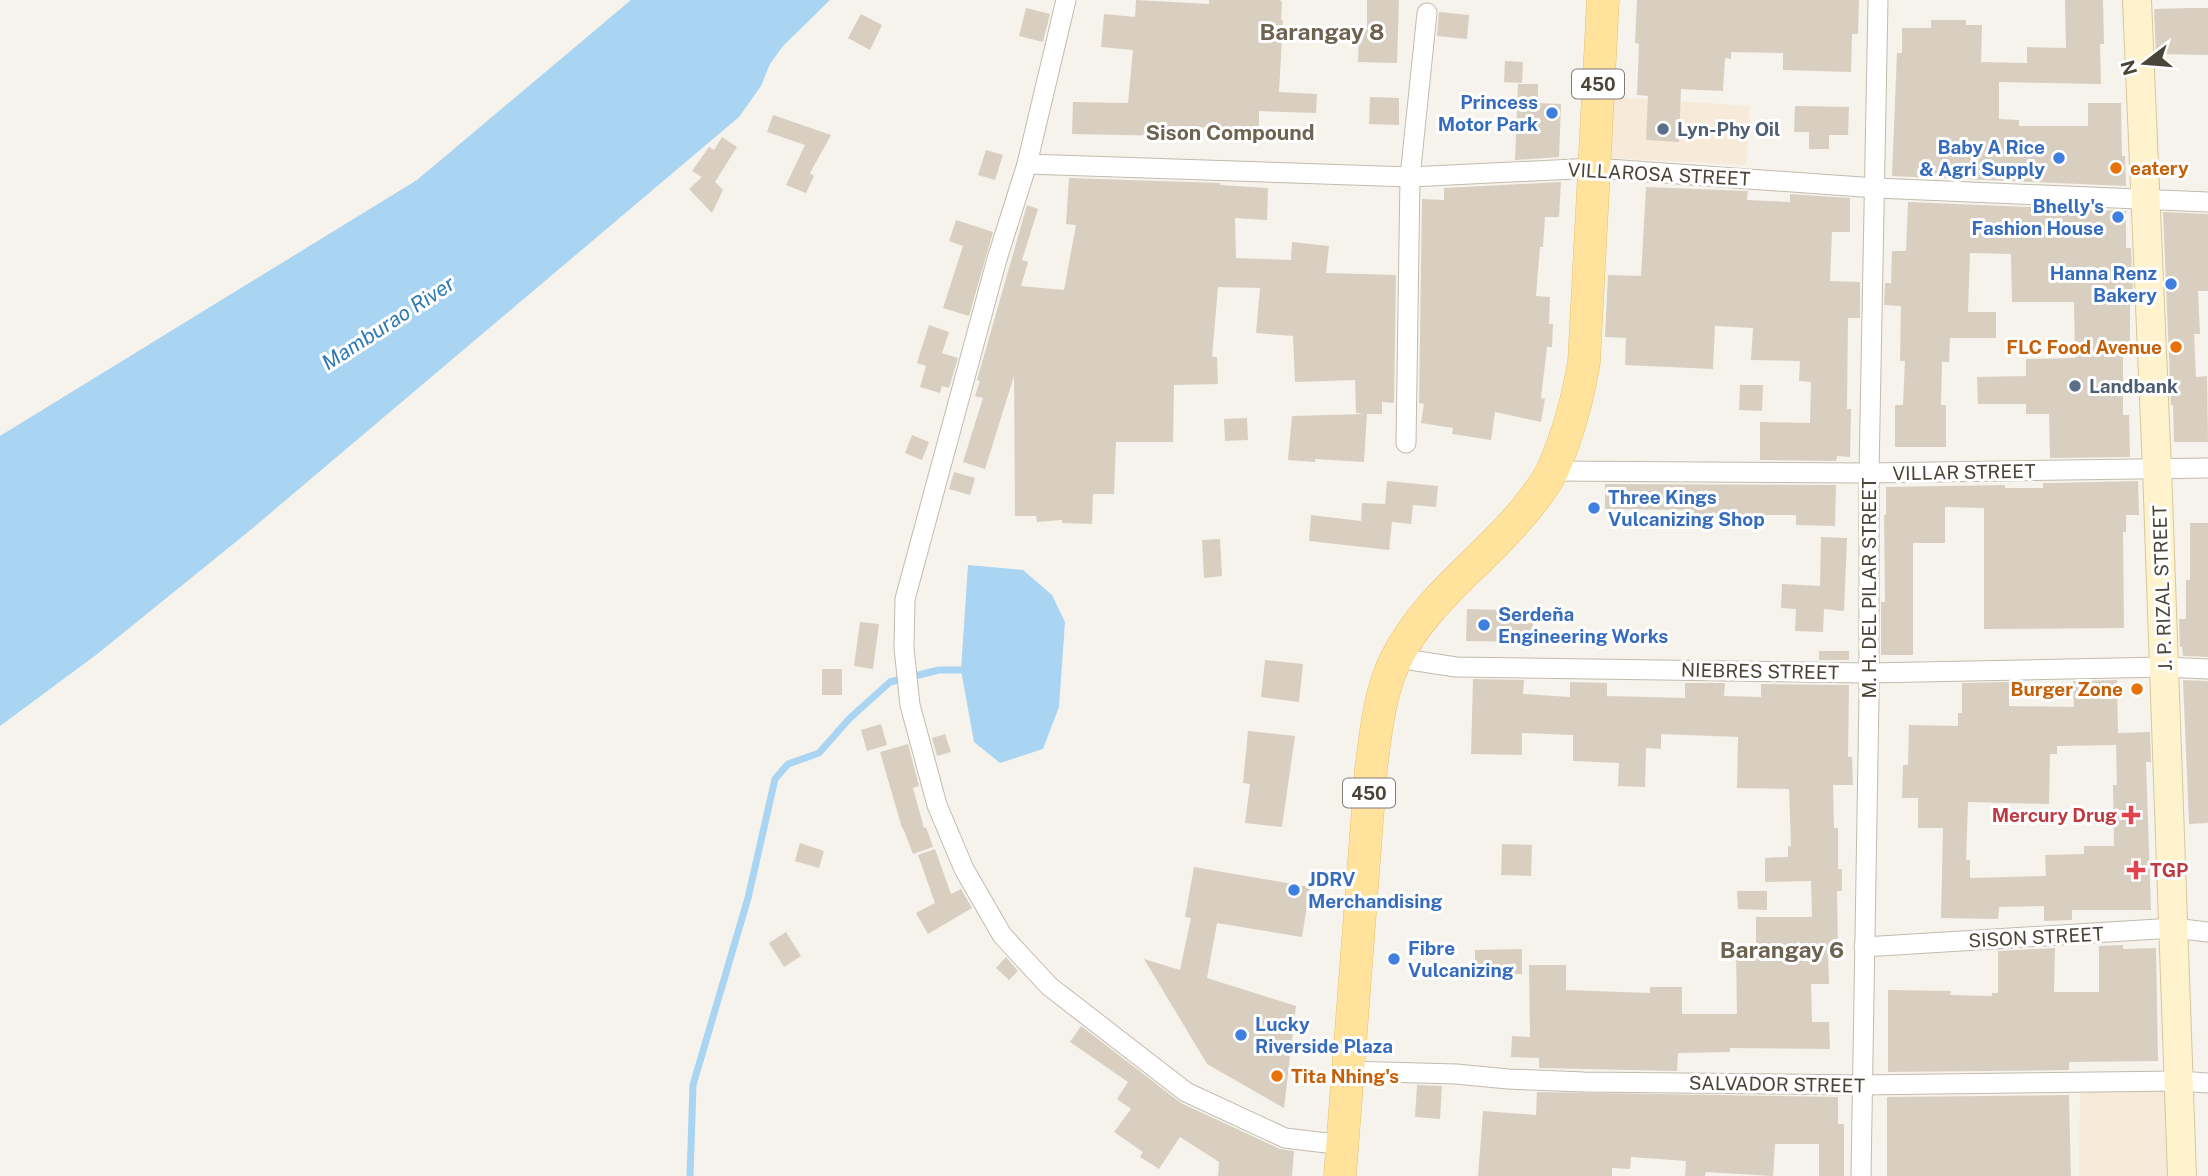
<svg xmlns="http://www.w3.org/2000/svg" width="2208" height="1176" viewBox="0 0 2208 1176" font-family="'Public Sans',sans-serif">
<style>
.commercial{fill:#f7ead8}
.water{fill:#a9d4f2}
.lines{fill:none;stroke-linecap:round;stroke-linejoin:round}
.stream{stroke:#a9d4f2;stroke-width:7}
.building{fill:#d8cfc1;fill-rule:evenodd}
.street-casing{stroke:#c2bbae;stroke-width:21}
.secondary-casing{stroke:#d6c79b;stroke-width:30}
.primary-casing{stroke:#e6c16a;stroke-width:33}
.street{stroke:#fff;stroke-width:19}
.secondary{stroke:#fff3cd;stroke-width:28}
.primary{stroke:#ffe39c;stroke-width:32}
.shop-dot{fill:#3f7fe0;stroke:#fff;stroke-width:2.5}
.service-dot{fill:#5c6f8a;stroke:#fff;stroke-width:2.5}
.food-dot{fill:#e8710a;stroke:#fff;stroke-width:2.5}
.health-dot{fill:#e0444e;stroke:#fff;stroke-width:2.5}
.labels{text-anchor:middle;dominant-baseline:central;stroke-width:6;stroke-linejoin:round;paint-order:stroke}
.shield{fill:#fff;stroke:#817c74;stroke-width:2}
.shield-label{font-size:18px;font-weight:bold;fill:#4b4439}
.shop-label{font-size:19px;font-weight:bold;fill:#366cbe;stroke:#fff;text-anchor:start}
.service-label{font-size:19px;font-weight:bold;fill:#4e5e75;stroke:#fff;text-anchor:start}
.food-label{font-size:19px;font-weight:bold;fill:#c56008;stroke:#fff;text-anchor:start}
.street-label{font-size:19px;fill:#4b4439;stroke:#fff}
.health-label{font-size:19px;font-weight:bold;fill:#be3a42;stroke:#fff;text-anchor:end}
.neighbourhood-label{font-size:21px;font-weight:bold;fill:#6e6250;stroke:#fff}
.water-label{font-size:21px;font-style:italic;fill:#2e7ab2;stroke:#fff}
.quarter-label{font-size:23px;font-weight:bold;fill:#6e6250;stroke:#fff}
</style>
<rect width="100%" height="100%" fill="#f6f3ec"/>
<g class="commercial">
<path d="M1611,97L1750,106L1746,165L1607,158Z"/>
<path d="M2080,1089H2171L2172,1176H2079Z"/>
</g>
<g class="water">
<path d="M631,0H830L783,46L770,64L761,86L739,117L248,532L96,655L0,726V436L417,180Z"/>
<path d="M968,565L1023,570L1052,595L1065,622L1059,707L1043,749L1000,763L974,742L961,670Z"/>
</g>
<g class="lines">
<path class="stream" d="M690,1176L693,1085L748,898L775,779L788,764L819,753L849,719L890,682L939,670H961"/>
</g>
<g class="building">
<path d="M1136,0L1209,4V0H1280L1282,2L1281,20H1283L1279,92L1317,94L1316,113L1259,111V130L1175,126V136L1072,134L1073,102L1128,103L1133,50L1101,47L1104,14L1135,17Z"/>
<path d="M1367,0H1399L1397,63L1358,62L1359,30H1367Z"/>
<path d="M1637,0H1859L1858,34H1852L1851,72L1783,70V53L1731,52V59L1725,58L1723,91L1681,89L1679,142L1646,140L1648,96L1637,95L1639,44L1635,43Z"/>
<path d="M2065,0H2103L2104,44H2100L2101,84L1999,82V119L2019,120V126H2088V103H2121L2122,156H2125L2126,186L1892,176L1897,53H1902V28H1931V20H1966V25H1982L1981,62L2027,63V47L2066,48Z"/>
<path d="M1026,8L1050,14L1043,42L1019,36Z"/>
<path d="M2190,8H2208V55L2156,54L2154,9Z"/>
<path d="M1439,12L1469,15L1467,39L1437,36Z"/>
<path d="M861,14L882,25L870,50L848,38Z"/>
<path d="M1505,61L1523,62L1522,83L1504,82Z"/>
<path d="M1518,84H1538V103L1561,104L1559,157L1515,160Z"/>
<path d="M1370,97L1399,98V125L1369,124Z"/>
<path d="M1795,106L1849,107L1848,135H1829V149H1809V132H1794Z"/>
<path d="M773,115L831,135L810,173L814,176L806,193L786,185L805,145L767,132Z"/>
<path d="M722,137L737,147L715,182L723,190L712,213L689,189L702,177L692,171L709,147L714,150Z"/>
<path d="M986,150L1003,155L995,180L978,175Z"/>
<path d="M1069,178L1220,183V185L1268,188L1267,220L1235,218L1236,258L1291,260L1292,242L1329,246L1326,273L1396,275L1394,403L1382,402V414H1367L1364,462L1315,459V462L1288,460L1292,416L1364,414L1356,413L1355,380L1295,382L1293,336L1256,333L1260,288L1218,287L1212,357H1217L1218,384L1174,385L1173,442H1116L1114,494H1093L1092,524L1062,523V520L1037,522L1036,516H1015L1014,376L985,469L963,462L983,398L975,396L980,381L977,380L1027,205L1038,209L1022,260L1028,262L1021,286L1064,290L1076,225L1066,224Z"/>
<path d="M1561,182L1559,217H1545L1543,247H1540L1536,296L1550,297L1549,324H1553L1552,347H1547L1541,398L1545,399L1541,422L1495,412L1491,440L1452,434L1453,428L1421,423L1424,404L1419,403L1422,199L1444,200V188Z"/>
<path d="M1646,187L1748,191L1747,200L1790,202V194L1850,198V232H1832L1830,281L1860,282V318H1848L1847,409H1851L1850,457L1837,456L1836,461L1760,460V422L1810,423L1811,382L1799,381L1800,361L1751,360L1753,328L1715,326L1713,369L1625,365L1626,338L1605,337L1608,275L1641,276Z"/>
<path d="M1908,202L2126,211V248H2131L2133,293H2130V355H2123V415H2129L2130,457L2050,458L2049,414H2026V404H1978L1977,377L2026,376V359L2075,358L2074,302H2012L2011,254L1970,253L1968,312H1996V338H1950L1949,362H1942L1941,405H1946V447H1895V405H1903L1905,361H1900L1901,306L1884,305L1885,283H1891L1892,251H1906Z"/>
<path d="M2163,212L2208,214V291H2198L2200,334H2194L2196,377L2207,376L2208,442H2174L2173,405H2171Z"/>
<path d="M956,220L993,232L969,316L943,308L963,246L949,241Z"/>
<path d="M929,325L949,332L942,353L958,358L949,388L942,386L940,393L920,387L926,366L917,363Z"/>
<path d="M1740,385H1763L1762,411L1739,410Z"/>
<path d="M1247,418L1248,440L1225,441L1224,419Z"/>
<path d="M912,435L929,442L922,460L905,453Z"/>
<path d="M954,472L975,478L970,495L949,489Z"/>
<path d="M1387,481L1438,486L1436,507L1413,505L1411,524L1392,522L1389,550L1309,541L1311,515L1361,521L1362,503L1385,504Z"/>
<path d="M2138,481L2139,515H2126V532H2123L2124,628L1984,629V508L1945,507V543H1913V655H1881V602H1885L1884,515H1886V487L2005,485V488H2043V483H2050Z"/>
<path d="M1605,484L1836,485L1835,526L1796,525V515H1741V519H1694V510L1605,509Z"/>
<path d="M2190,523H2208V657L2183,656L2182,647H2180L2179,619H2186V580H2190Z"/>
<path d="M1821,537L1847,538L1844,611L1824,609L1823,632L1795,631L1796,609L1781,608L1782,584L1820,586Z"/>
<path d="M1220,539L1222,576L1204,578L1202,540Z"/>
<path d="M1467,609L1502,610V622L1533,623L1532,642L1466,641Z"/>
<path d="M860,622L879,624L873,669L854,666Z"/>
<rect x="1819" y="651" width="30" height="9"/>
<path d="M1265,660L1303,664L1299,702L1261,697Z"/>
<rect x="822" y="669" width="20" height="26"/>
<path d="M1473,679L1524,680L1523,694L1570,697V682L1607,683V696L1685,698V683H1725L1724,696L1761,697V684L1849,685L1848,757H1852L1853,785H1833L1834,828H1838V869H1842V891H1837L1838,953H1828L1829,984H1811L1812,1022H1829L1830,1049L1730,1048V1052L1678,1053L1677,1071L1539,1068V1058L1511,1057L1512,1036L1530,1037L1529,965H1566V990L1650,993V987H1682V1014H1737L1736,954H1756V917H1812L1811,881L1765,882V858L1788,857V846H1791L1789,789L1737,788L1738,737L1661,734V749L1646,748L1645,787L1618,786L1619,763L1573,761V735L1522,733V755L1471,754Z"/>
<path d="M2117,680L2118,733L2150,732L2151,762H2146L2151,910H2072V920L2044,921V906L1999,907L1998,919L1941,918L1943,828H1918V798H1902L1903,765H1908L1909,725L1958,726V713H1962V683L2009,682V706L2074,707L2073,681ZM2116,745L2117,785H2113L2114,846H2084V854L2045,855L2046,876L1970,878V860H1966L1968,802L2049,804L2050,754H2057V746Z"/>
<path d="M2183,680L2208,681V823L2189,824Z"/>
<path d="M881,724L887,745L867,751L861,730Z"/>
<path d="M1248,731L1295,736L1282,827L1245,823L1250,784L1243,783Z"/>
<path d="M945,734L951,752L937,756L932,738Z"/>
<path d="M908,744L919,786L913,788L924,828L926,827L933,847L913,854L903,828H902L880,752Z"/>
<path d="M800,843L824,851L819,868L795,861Z"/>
<path d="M1502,844L1532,845L1531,876L1501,875Z"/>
<path d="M935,849L951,894L961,889L972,908L928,934L916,913L935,903L918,855Z"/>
<path d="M1194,867L1310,887L1302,937L1217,923L1207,978L1296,1006L1284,1108L1207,1064L1144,959L1180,970L1191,918L1185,917Z"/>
<path d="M1737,891H1767V910L1738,909Z"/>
<path d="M786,932L801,956L784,967L769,943Z"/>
<path d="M2123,945V949L2156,948L2158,1061L2069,1062V1070L1888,1072V990L1951,991L1950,995L1992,996V993H1998V951L2055,948L2054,992H2099V946Z"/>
<path d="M1522,949V974H1475V950Z"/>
<path d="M1006,957L1018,971L1009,980L996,968Z"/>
<path d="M1081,1026L1181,1103L1280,1149L1294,1151L1292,1176H1218L1219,1162L1180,1137L1159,1169L1140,1157L1143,1152L1114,1132L1131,1109L1117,1099L1128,1082L1070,1042Z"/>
<path d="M1417,1085L1442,1086L1440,1119L1415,1117Z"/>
<path d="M1537,1092L1838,1097V1124H1844V1176H1819V1144H1775L1773,1176L1706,1172L1705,1176H1685L1686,1161L1631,1157L1630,1169L1612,1168V1176H1478L1483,1111L1536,1115Z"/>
<path d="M2069,1095L2071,1176H1887V1097Z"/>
</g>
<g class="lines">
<g class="street-casing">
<g id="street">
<path d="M1066,0L1027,164L997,259L905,599L904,648L910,705L937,805L964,869L1002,935L1049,986L1186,1092L1285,1138L1343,1145"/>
<path d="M1027,164L1410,177L1594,168L1876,188L2208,202"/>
<path d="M1406,443L1410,177L1427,13"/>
<path d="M1553,471L1869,473L2208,468"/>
<path d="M1397,658L1456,667L1869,673L2164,667L2208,669"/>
<path d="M1864,947L2174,928L2208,932"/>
<path d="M1347,1071L1456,1074L1508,1079L1584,1082L1861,1085L2180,1081L2208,1083"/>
<path d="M1861,1176L1869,696V473L1878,0"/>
</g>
</g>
<g class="secondary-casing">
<path id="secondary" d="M2137,0L2157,469L2182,1176"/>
</g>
<g class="primary-casing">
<path id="primary" d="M1340,1176L1371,769C1376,732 1379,695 1395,661C1422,605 1473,569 1513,524C1525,511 1546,485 1553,469C1568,435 1578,398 1584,362L1603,0"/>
</g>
<use href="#street" class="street"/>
<use href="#secondary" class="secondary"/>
<use href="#primary" class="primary"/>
</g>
<g class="shop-dot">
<circle cx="1552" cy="113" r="7"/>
<circle cx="2059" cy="158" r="7"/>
<circle cx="2118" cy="217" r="7"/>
<circle cx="2171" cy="284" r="7"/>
<circle cx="1594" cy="508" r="7"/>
<circle cx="1484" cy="625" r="7"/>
<circle cx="1294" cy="890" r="7"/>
<circle cx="1394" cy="959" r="7"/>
<circle cx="1241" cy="1035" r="7"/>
</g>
<g class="service-dot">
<circle cx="1663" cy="129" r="7"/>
<circle cx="2075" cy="386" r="7"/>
</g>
<g class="food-dot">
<circle cx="2116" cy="168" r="7"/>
<circle cx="2176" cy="347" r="7"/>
<circle cx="2137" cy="689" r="7"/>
<circle cx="1277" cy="1076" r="7"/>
</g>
<g class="health-dot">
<path d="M2127.5 804.5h7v7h7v7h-7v7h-7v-7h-7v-7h7z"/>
<path d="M2132.5 859.5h7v7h7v7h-7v7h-7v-7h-7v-7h7z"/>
</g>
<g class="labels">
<g class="shield">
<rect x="1572" y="69.5" width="52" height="29" rx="5"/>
<rect x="1343" y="778.5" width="52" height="29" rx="5"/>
</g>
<g class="shield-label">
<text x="1598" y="84">450</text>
<text x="1369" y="793">450</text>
</g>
<g class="shop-label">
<text x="1538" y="102" text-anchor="end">Princess<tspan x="1538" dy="22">Motor Park</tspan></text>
<text x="2045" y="147" text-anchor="end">Baby A Rice<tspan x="2045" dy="22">&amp; Agri Supply</tspan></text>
<text x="2104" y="206" text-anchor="end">Bhelly's<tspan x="2104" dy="22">Fashion House</tspan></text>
<text x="2157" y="273" text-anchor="end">Hanna Renz<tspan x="2157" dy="22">Bakery</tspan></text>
<text x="1608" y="497">Three Kings<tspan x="1608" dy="22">Vulcanizing Shop</tspan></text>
<text x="1498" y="614">Serdeña<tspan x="1498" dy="22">Engineering Works</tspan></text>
<text x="1308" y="879">JDRV<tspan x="1308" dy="22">Merchandising</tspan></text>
<text x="1408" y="948">Fibre<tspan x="1408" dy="22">Vulcanizing</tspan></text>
<text x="1255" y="1024">Lucky<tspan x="1255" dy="22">Riverside Plaza</tspan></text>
</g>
<g class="service-label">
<text x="1677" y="129">Lyn-Phy Oil</text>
<text x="2089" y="386">Landbank</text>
</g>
<g class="food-label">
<text x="2130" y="168">eatery</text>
<text x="2162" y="347" text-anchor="end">FLC Food Avenue</text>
<text x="2123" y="689" text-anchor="end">Burger Zone</text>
<text x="1291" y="1076">Tita Nhing's</text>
</g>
<g class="street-label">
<text transform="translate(1659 174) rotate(3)">VILLAROSA STREET</text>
<text transform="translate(1964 472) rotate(-1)">VILLAR STREET</text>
<text transform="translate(1869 588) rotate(-90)">M. H. DEL PILAR STREET</text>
<text transform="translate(2162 588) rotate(-92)">J. P. RIZAL STREET</text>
<text transform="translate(1760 671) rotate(1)">NIEBRES STREET</text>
<text transform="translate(2036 937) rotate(-3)">SISON STREET</text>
<text transform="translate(1777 1084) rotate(1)">SALVADOR STREET</text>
</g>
<g class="health-label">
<text x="2117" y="815">Mercury Drug</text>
<text x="2150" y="870" text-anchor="start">TGP</text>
</g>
<g class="neighbourhood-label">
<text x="1230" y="132">Sison Compound</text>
</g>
<g class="water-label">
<text transform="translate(388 323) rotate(-33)">Mamburao River</text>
</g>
<g class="quarter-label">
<text x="1322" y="31">Barangay 8</text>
<text x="1782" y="949">Barangay 6</text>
</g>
</g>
<g transform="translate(2145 63) rotate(254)" stroke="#ffffff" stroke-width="5" paint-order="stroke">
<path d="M0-5L12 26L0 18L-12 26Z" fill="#4b4439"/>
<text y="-10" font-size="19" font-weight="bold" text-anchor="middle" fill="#4b4439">N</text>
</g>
</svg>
